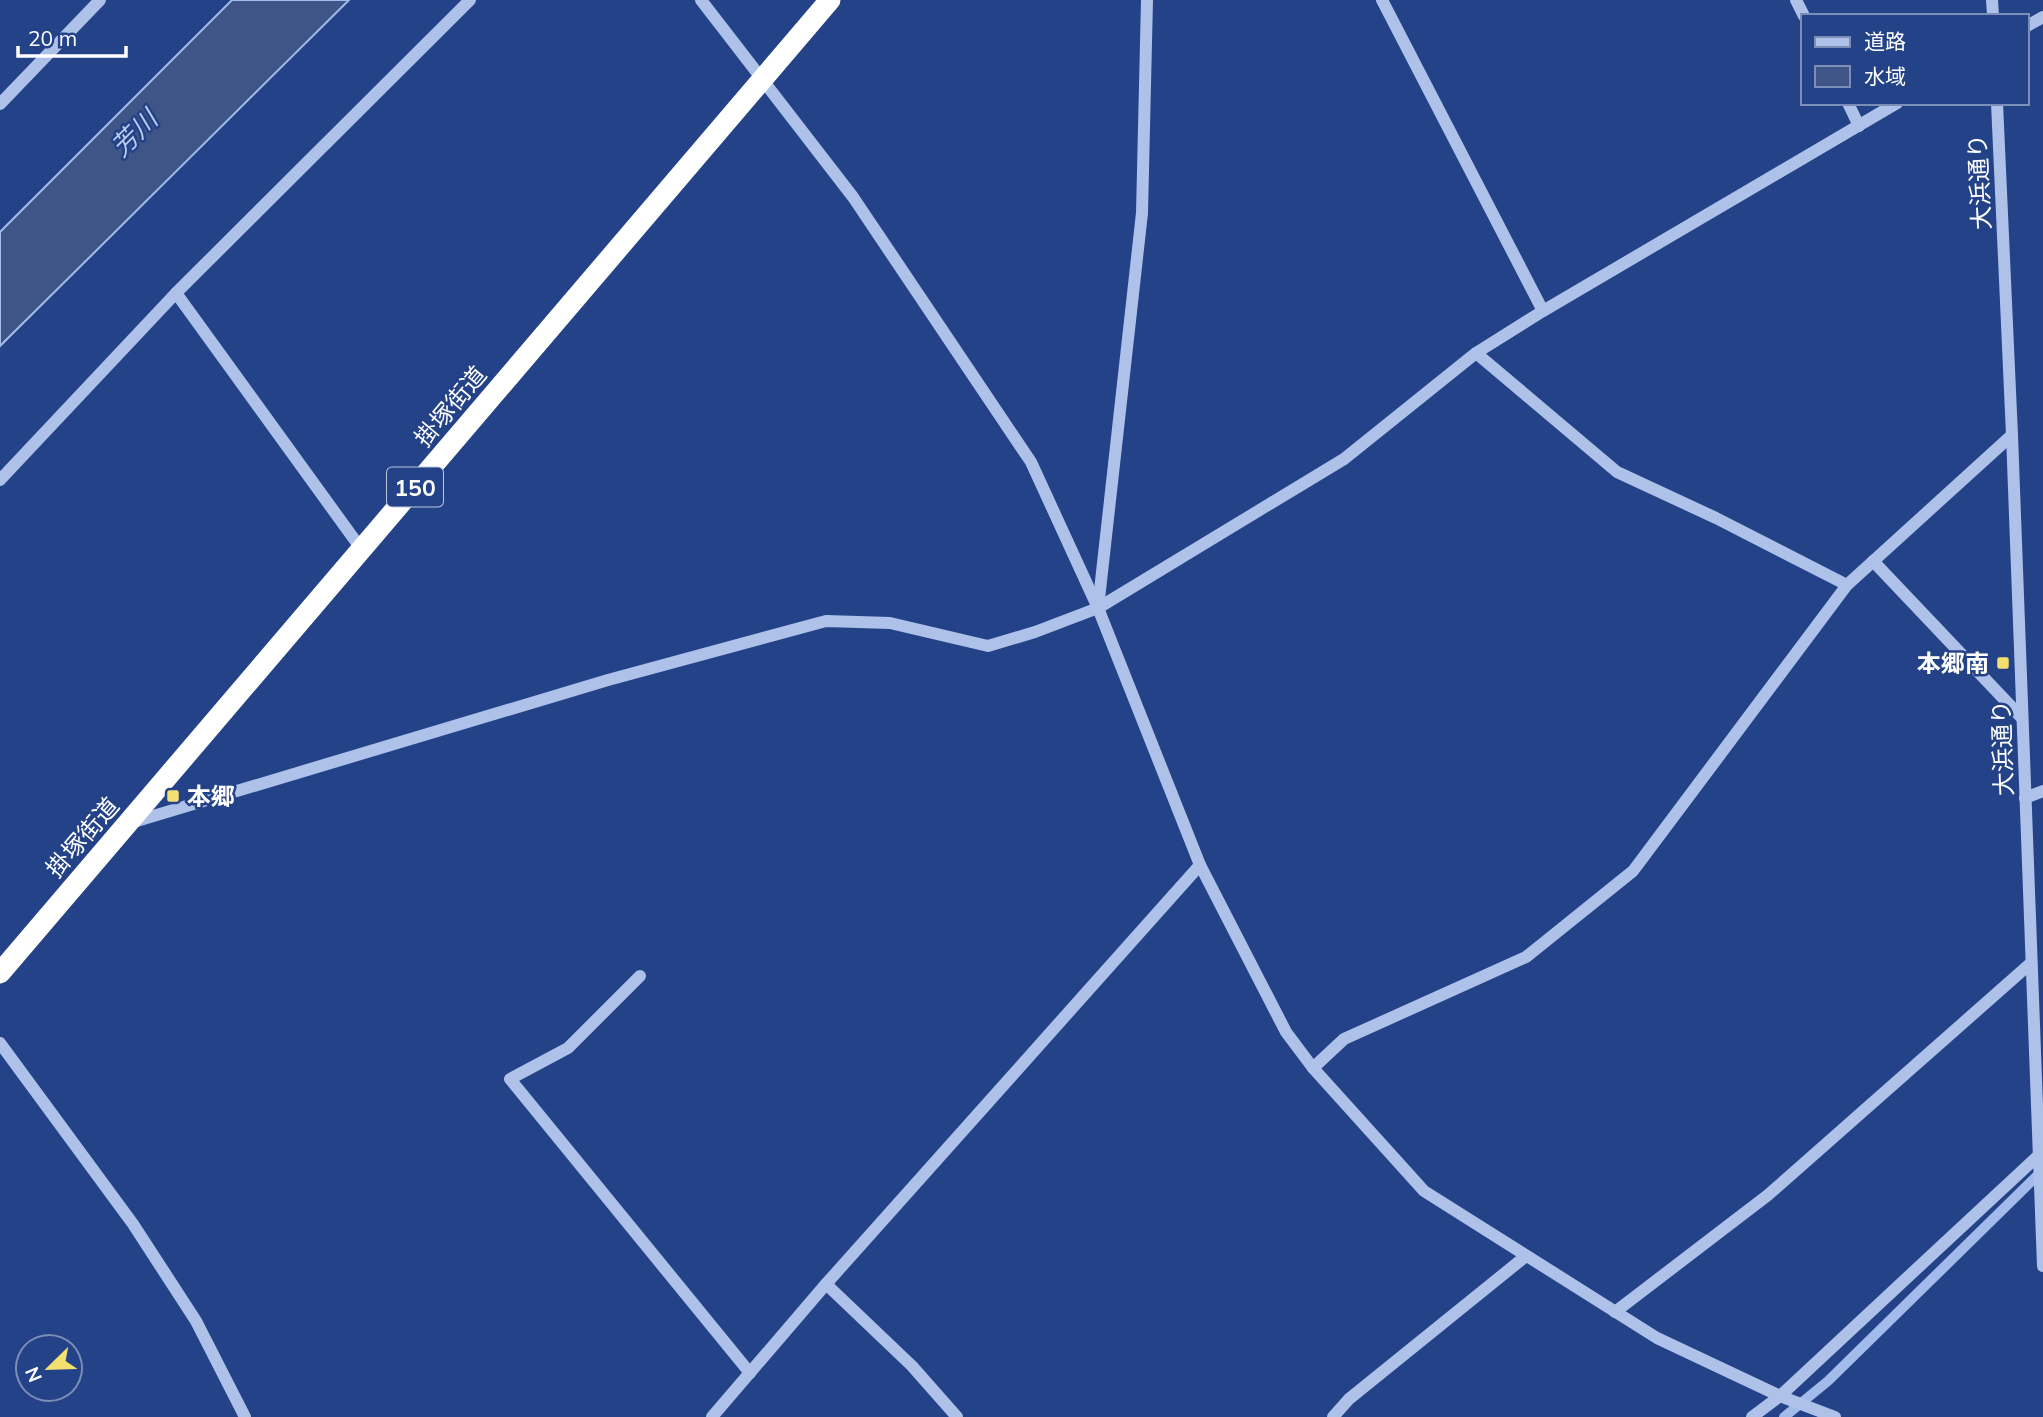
<svg xmlns="http://www.w3.org/2000/svg" width="2043" height="1417" viewBox="0 0 2043 1417" font-family="Mulish,'Noto Sans JP',sans-serif">
<style>
.water{fill:#3f5588;stroke:#a2bbea;stroke-width:2}
.lines{fill:none;stroke-linecap:round;stroke-linejoin:round}
.stream{stroke:#a2bbea;stroke-width:10}
.minor{stroke:#aec1e9;stroke-width:12}
.highway{stroke:#fff;stroke-width:21}
.poi-dot{fill:#f4df71;stroke:#234287;stroke-width:2.5}
.labels{text-anchor:middle;dominant-baseline:central;stroke-width:5;stroke-linejoin:round;paint-order:stroke}
.shield{fill:#234287;stroke:#bdc6db;stroke-width:2}
.shield-label{font-size:23px;font-weight:bold;fill:#fff}
.street-label{font-size:24px;fill:#fff;stroke:#234287}
.poi-label{font-size:24px;font-weight:bold;fill:#fff;stroke:#234287;text-anchor:end}
.water-label{font-size:26px;font-style:italic;fill:#baccf1;stroke:#234287}
</style>
<rect width="100%" height="100%" fill="#234287"/>
<path class="water" d="M232,0H349L0,346V232Z"/>
<g class="lines">
<path class="stream" d="M1784,1417L1828,1381L2043,1170"/>
<g class="minor">
<path d="M701,0L853,197L1031,462L1098,608L1200,865L1286,1032L1313,1068L1424,1191L1657,1338L1780,1396L1835,1417"/>
<path d="M1382,0L1543,311"/>
<path d="M1796,0L1804,16"/>
<path d="M1992,0L1993,16"/>
<path d="M2027,26L2043,17"/>
<path d="M1848,103L1859,126"/>
<path d="M1997,103L2012,435L2043,1266"/>
<path d="M0,104L100,0"/>
<path d="M176,293L362,550"/>
<path d="M1476,353L1617,472L1716,518L1847,585"/>
<path d="M0,480L176,293L470,0"/>
<path d="M1873,561L2022,718"/>
<path d="M1098,608L1142,213L1147,0"/>
<path d="M2025,798L2043,791"/>
<path d="M130,823L608,680L826,621L890,623L988,646L1035,632L1098,608L1344,459L1476,353L1543,311L1897,103"/>
<path d="M640,976L568,1048L510,1079L750,1373"/>
<path d="M0,1043L133,1224L196,1321L245,1417"/>
<path d="M1313,1068L1344,1039L1526,957L1633,871L1847,585L2012,435"/>
<path d="M826,1284L912,1366L957,1417"/>
<path d="M1615,1312L1768,1195L2031,963"/>
<path d="M712,1417L826,1284L1200,865"/>
<path d="M1333,1417L1349,1399L1526,1256"/>
<path d="M1752,1417L1780,1396L2040,1154"/>
</g>
<path class="highway" d="M0,973L830,0"/>
</g>
<g class="poi-dot">
<rect x="1996" y="656" width="14" height="14" rx="3.5"/>
<rect x="166" y="789" width="14" height="14" rx="3.5"/>
</g>
<g class="labels">
<rect class="shield" x="387" y="467.5" width="56" height="39" rx="5"/>
<g class="shield-label">
<text x="415" y="487">150</text>
</g>
<g class="street-label">
<text transform="translate(1979 182) rotate(-93)">大浜通り</text>
<text transform="translate(450 406) rotate(-50)">掛塚街道</text>
<text transform="translate(2002 748) rotate(-92)">大浜通り</text>
<text transform="translate(82 837) rotate(-49)">掛塚街道</text>
</g>
<g class="poi-label">
<text x="1989" y="663">本郷南</text>
<text x="187" y="796" text-anchor="start">本郷</text>
</g>
<g class="water-label">
<text transform="translate(134 133) rotate(-45)">芳川</text>
</g>
</g>
<rect x="1801" y="14" width="228" height="91" fill="#234287" stroke="#7b8eb7" stroke-width="2"/>
<rect x="1815" y="37" width="35" height="10" fill="#aec1e9" stroke="#7b8eb7" stroke-width="2"/>
<text x="1864" y="49" font-size="21" fill="#ffffff">道路</text>
<rect x="1815" y="66" width="35" height="21" fill="#3f5588" stroke="#7b8eb7" stroke-width="2"/>
<text x="1864" y="84" font-size="21" fill="#ffffff">水域</text>
<g transform="translate(49 1368) rotate(247)"><circle r="33" fill="#234287" stroke="#7b8eb7" stroke-width="2"/>
<path d="M0-5L12 26L0 18L-12 26Z" fill="#f4df71"/>
<text y="-10" font-size="19" font-weight="bold" text-anchor="middle" fill="#ffffff">N</text>
</g>
<path d="M18 46v10h108v-10" fill="none" stroke="#ffffff" stroke-width="3.5"/>
<text x="28" y="46" font-size="21" fill="#ffffff" stroke="#234287" stroke-width="5" paint-order="stroke">20 m</text>
</svg>
